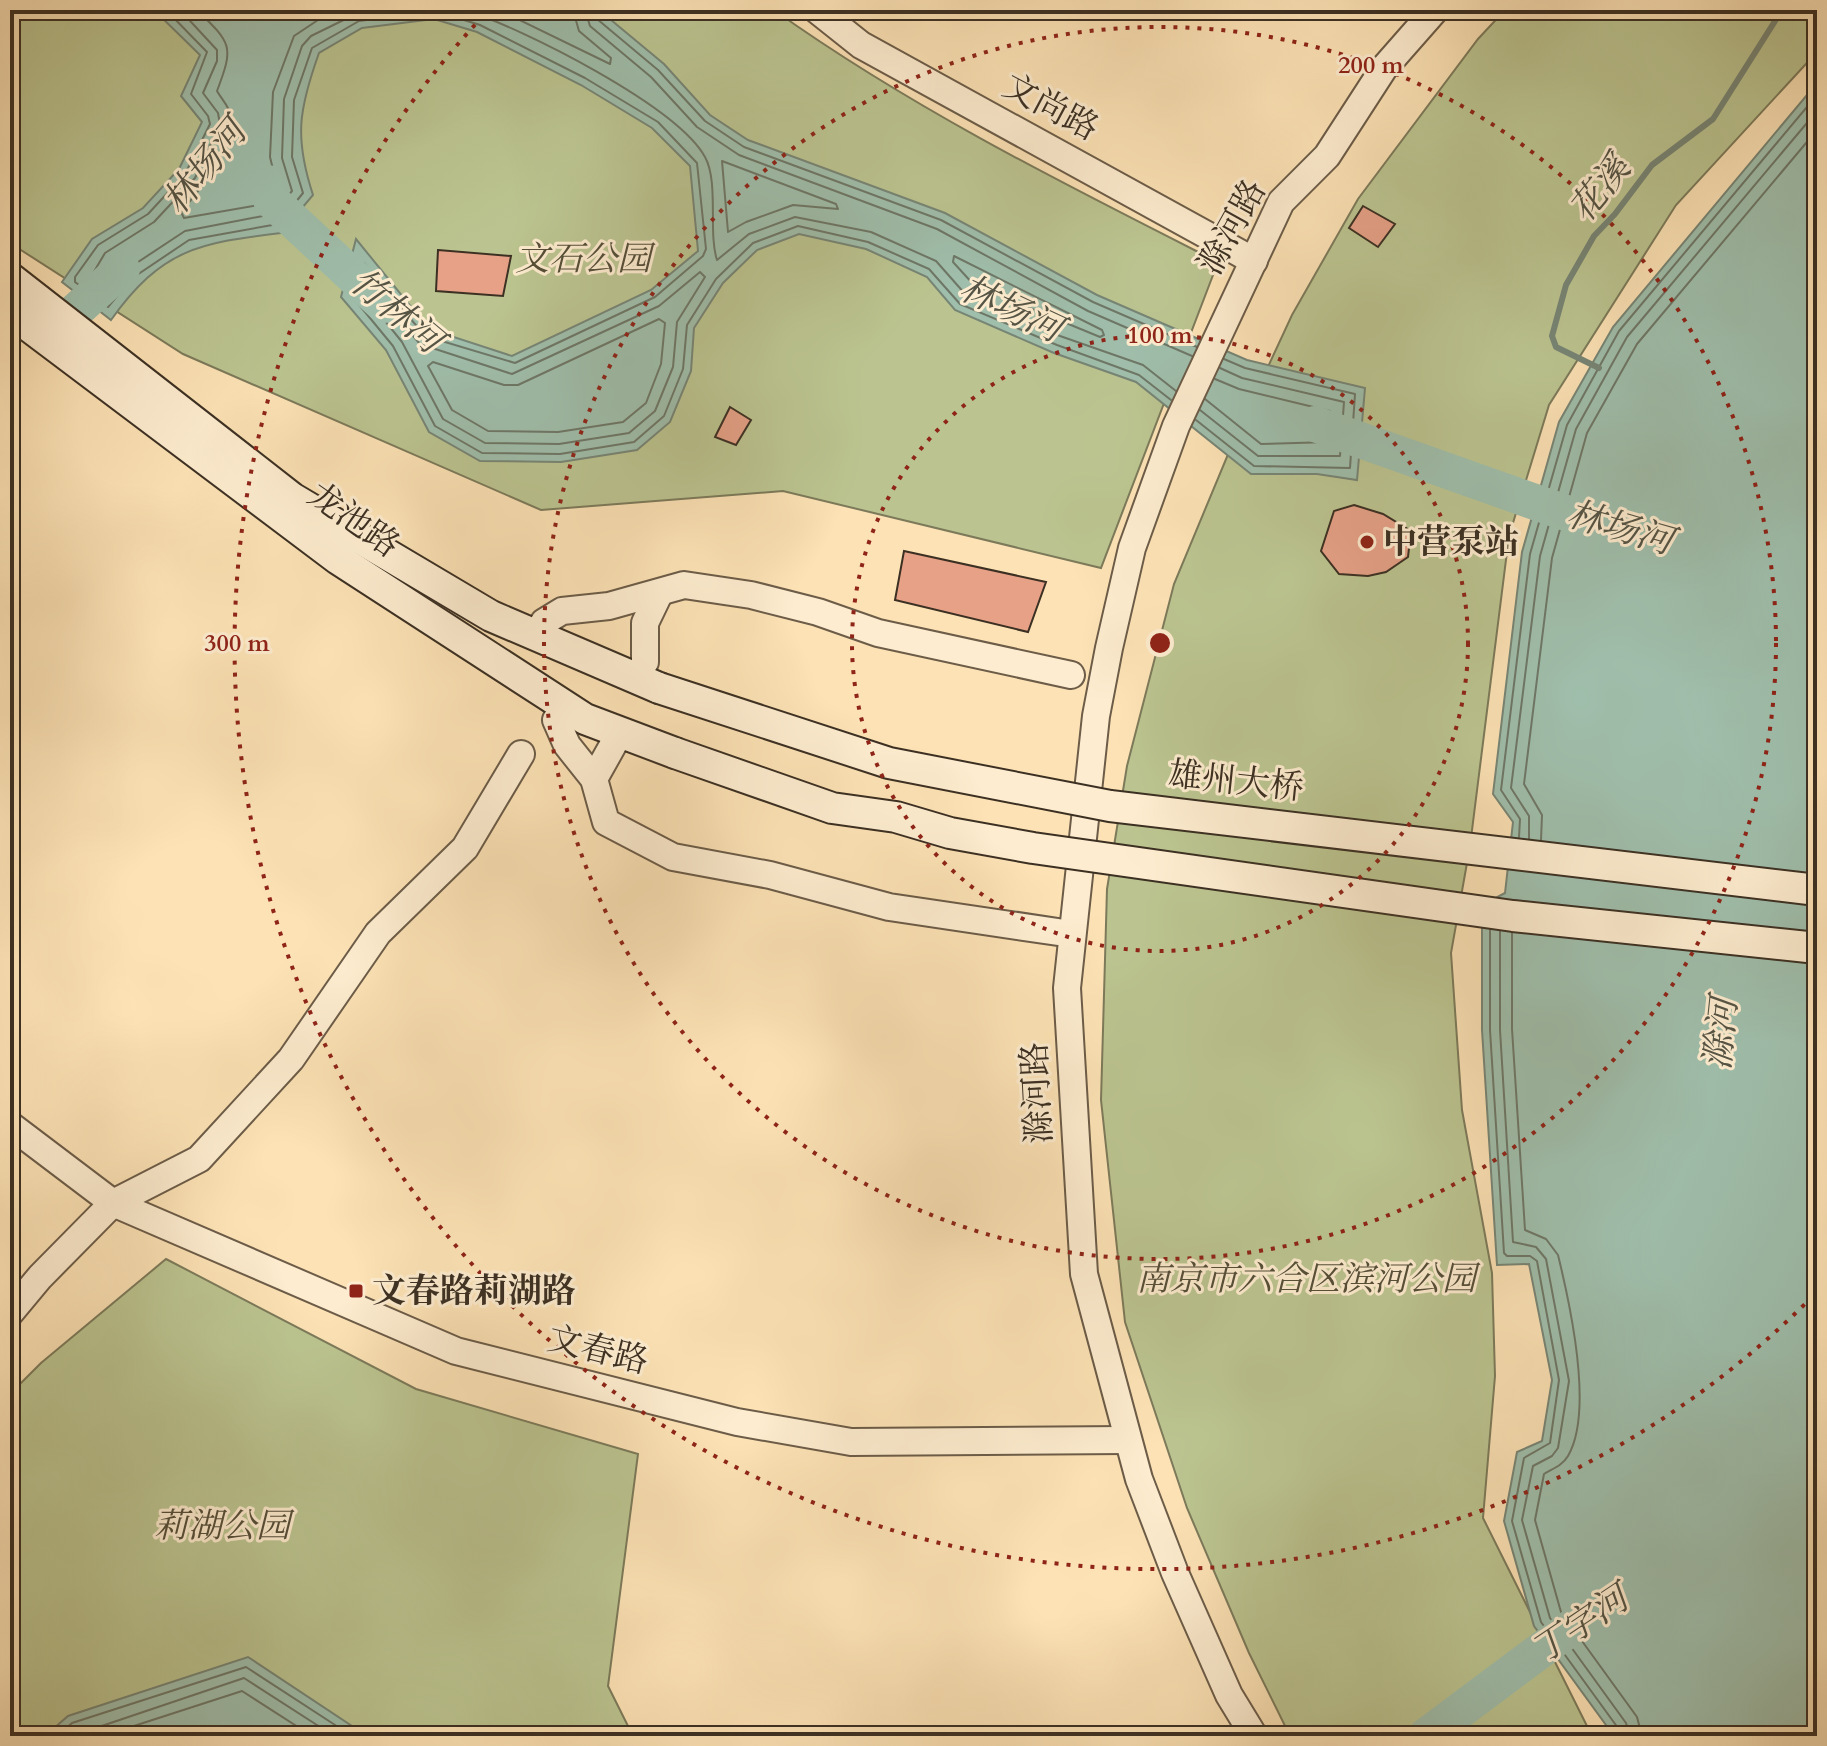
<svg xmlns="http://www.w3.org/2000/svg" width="1827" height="1746" viewBox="0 0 1827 1746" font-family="Cardo,'Noto Serif SC',serif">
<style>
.green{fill:#bbc490;stroke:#7c7a5a;stroke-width:2}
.water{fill:#9fbeab;stroke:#778575;stroke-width:2}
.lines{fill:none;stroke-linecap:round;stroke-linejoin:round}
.shore{stroke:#6e7767;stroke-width:2}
.stream{stroke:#778575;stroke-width:6}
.river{stroke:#9fbeab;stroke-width:36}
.building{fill:#e6a187;stroke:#3c3023;stroke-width:2}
.tertiary-casing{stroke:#6c5c48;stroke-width:30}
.secondary-casing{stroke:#3c3023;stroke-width:34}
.tertiary{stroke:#fdeccf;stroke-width:26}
.secondary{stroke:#fdeccf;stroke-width:30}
.secondary-bridge-casing{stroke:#3c3023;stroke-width:34;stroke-linecap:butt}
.secondary-bridge{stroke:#fdeccf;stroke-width:30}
.ring{fill:none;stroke:#8f2418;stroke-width:4;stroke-dasharray:4 8}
.poi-dot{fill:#8f2418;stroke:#fdeccf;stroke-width:3}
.labels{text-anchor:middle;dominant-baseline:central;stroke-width:6;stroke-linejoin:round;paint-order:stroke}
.street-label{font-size:34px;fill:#3c3023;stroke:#fdeccf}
.park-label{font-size:34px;font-style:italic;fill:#554e39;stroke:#fdeccf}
.poi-label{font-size:34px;font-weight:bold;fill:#3c3023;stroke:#fdeccf;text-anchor:start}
.water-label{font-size:36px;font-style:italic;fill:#555445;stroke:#fdeccf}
.centre{fill:#8f2418;stroke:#fdeccf;stroke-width:4}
.ring-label{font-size:24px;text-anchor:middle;font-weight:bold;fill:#8f2418;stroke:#fdeccf;stroke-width:6;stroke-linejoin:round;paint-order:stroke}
</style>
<rect width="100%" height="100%" fill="#fce2b5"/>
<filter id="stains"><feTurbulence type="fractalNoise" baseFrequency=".0025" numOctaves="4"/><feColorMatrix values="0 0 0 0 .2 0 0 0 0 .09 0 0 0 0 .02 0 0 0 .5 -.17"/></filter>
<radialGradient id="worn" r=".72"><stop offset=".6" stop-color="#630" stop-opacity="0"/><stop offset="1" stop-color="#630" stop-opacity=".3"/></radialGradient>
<g class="green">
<path d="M10,10H774C913,109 1066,185 1218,262L1101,568L783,491L541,510L183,354L10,243Z"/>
<path d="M1505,10H1817V52L1676,205L1549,405L1509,536L1470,846L1451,953L1462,1110L1492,1273L1495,1376L1483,1518L1592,1736H1290L1249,1653L1187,1508L1125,1322L1101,1100L1107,889L1127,766L1174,584L1234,440L1292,315L1358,199L1478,39Z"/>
<path d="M166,1259L416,1389L638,1454L608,1686L633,1736H10V1394L41,1363Z"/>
</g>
<g class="water">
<path d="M154,10H599L664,64L710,115L748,140L945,213L1097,295L1247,360L1365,388L1357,480L1317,474H1251L1136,382L1054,353L955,310L927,277L866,249L799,234L757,250L723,283L694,328L691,371L670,422L637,450L561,462L480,461L429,432L386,350L341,297L356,239L429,329L512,356L651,290L698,251L690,166L652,128L581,85L477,32L434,19L362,28L319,53C299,109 294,137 313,195L281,233C198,243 162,249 111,320L62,282L92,239L143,208L179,169L202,122L181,96L200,55Z"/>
<path d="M1817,83V910L1809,965L1817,981V1736H1614L1534,1626L1504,1521L1517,1452L1542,1441L1552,1380L1529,1264L1497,1265L1482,1030V905L1505,893L1513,822L1493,794L1522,552L1559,422L1613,327Z"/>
<path d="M248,1657L367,1736H45L68,1716Z"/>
</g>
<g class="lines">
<g class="shore">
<path d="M166,10L207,52L191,94L208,116L210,124L185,174L148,214L98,245L75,277V282L108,307L131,279L189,240L278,224L303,193L292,157L294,100L312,48L359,21L435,11L480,25L585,78L658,122L697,163L706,249L703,256L655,297L515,363L425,336L364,263H358L351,295L393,346L435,426L482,453L560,454L634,442L664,416L683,369L687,325L716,279L753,243L798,226L868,242L929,269L960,304L1057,345L1139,375L1171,400"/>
<path d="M180,10L217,50V61L203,93L218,113L220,124L195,178L154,222L105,253L89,280L105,293L126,270L185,231L273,214L292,191L282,158L284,99L302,46L311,36L364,10"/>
<path d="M197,10C232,44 234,46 217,91C222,100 230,107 232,119C234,147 198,192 181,212L184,218L265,204L278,190L270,157L273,92L294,36L333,10"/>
<path d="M465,10C522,28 677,106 705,157C719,182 708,233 717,260L749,234L795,217L871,232L936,261L966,295L1060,336L1143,365L1176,391"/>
<path d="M499,10L610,64L611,58L579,31L573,10"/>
<path d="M585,10L590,26L651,77L697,127L739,155L937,229L1088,311L1192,356"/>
<path d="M595,10L597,19L658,70L705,121L744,147L941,220L1093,302L1197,347"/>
<path d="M722,161L836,204L838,209L793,205L746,222L728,232Z"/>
<path d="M954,256L1102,330L1104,335L1100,337L974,285L953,262Z"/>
<path d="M700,272L705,277L677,322L673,367L655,411L629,433L559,444L485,443L443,419L402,342L361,291L363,285H369L420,344L512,374L659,306Z"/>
<path d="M659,319L665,323L661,364L646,403L623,422L558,432L488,431L452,410L428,366L433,362L504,385H518Z"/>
<path d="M1205,399L1261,444L1330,442V411L1239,389L1215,379"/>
<path d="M1200,410L1258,456H1340L1344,402L1242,378L1220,368"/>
<path d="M1196,420L1254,466L1350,468L1355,394L1245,368L1224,359"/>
<path d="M1519,837L1520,819L1501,790L1530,554L1567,425L1619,331L1817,95"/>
<path d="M1529,839V816L1511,788L1540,556L1576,429L1627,337L1817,111"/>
<path d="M1541,840L1542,815L1524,784L1552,558L1587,433L1637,344L1817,130"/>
<path d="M1490,930V1030L1504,1253L1507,1256H1530L1537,1261L1559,1380L1550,1443L1524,1458L1512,1521L1541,1622L1618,1728L1619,1736"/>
<path d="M1500,931V1030L1513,1242L1536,1247L1546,1259L1569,1381L1558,1448L1552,1456L1533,1466L1522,1520L1550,1618L1626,1723L1630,1736"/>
<path d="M1512,933V1029L1525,1230L1546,1239L1558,1255C1570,1304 1594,1411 1568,1456C1562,1466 1552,1469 1544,1474L1535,1520L1561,1612L1637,1717L1642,1736"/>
<path d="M57,1736L72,1723L246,1667L352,1736"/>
<path d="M72,1736L244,1678L334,1736"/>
<path d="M103,1736L242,1691L312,1736"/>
</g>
<path class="stream" d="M1599,368L1556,347L1552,336L1566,285L1594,236L1615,214L1652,165L1713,119L1782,10"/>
<g class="river">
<path d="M268,183L271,200L384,305"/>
<path d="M70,316L122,269"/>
<path d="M1315,424L1583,519"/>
<path d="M1426,1736L1588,1615"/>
</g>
</g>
<g class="building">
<path d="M1363,206L1395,224L1378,247L1349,228Z"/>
<path d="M438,250L511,256L503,296L436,291Z"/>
<path d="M730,407L751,420L736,445L715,437Z"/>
<path d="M1354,505L1383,514L1411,531L1408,557L1386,572L1368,576L1339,574L1321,551L1334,511Z"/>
<path d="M904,551L1046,582L1028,632L895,600Z"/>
</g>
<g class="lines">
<g class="tertiary-casing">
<g id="tertiary">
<path d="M817,10L861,45L1254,261"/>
<path d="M544,622L562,611L609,606L684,585L751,595L818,612L878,633L1071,675"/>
<path d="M645,662V623L659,594"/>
<path d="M556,720L567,745L594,779L606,822L673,857L770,875L889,907L1058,932"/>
<path d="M594,779L618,736"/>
<path d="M10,1125L113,1203L456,1351L737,1422L851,1442L1127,1440"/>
<path d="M10,1313L40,1277L113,1203L199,1159L291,1059L378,933L465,848L521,754"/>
<path d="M1254,1736L1229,1695L1175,1573L1139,1479L1084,1274L1067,988L1096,716L1109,648L1132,548L1176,426L1281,202L1327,156L1384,68L1435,10"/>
</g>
</g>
<g class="secondary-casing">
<g id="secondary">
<path d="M10,278L292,498L491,616L659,688"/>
<path d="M10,312L338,559L585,719L675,753"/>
</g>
</g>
<use href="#tertiary" class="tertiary"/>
<use href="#secondary" class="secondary"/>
<g class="secondary-bridge-casing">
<g id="secondary-bridge">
<path d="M659,688L889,763L1110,806L1817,890"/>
<path d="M675,753L832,808L896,817L950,833L1033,848L1513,916L1817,948"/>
</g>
</g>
<use href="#secondary-bridge" class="secondary-bridge"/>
</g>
<g class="ring">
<circle cx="1160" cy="643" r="308"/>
<circle cx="1160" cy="643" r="616"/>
<path d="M1813 1296A923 923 0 0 1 485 14"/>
</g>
<g class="poi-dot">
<circle cx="1367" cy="542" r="8"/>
<rect x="348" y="1283" width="16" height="16" rx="4"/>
</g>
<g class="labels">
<g class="street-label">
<text transform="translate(1051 107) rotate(28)">文尚路</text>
<text transform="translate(1232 227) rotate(-61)">滁河路</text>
<text transform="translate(354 520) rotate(35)">龙池路</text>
<text transform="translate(1236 781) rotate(6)">雄州大桥</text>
<text transform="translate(1037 1093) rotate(-93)">滁河路</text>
<text transform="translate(598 1350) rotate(14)">文春路</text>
</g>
<g class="park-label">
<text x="583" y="259">文石公园</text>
<text x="1306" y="1279">南京市六合区滨河公园</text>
<text x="222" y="1526">莉湖公园</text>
</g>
<g class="poi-label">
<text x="1383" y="542">中营泵站</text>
<text x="372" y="1291">文春路莉湖路</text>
</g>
<g class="water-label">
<text transform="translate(205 167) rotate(-51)">林场河</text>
<text transform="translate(1600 189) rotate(-51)">花溪</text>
<text transform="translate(1011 309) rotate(25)">林场河</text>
<text transform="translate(396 311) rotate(40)">竹林河</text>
<text transform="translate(1620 528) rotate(16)">林场河</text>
<text transform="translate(1721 1034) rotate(-84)">滁河</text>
<text transform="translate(1580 1625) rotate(-34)">丁字河</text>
</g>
</g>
<circle cx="1160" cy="643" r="12" class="centre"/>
<g class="ring-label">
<text x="1371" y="73">200 m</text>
<text x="1160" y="343">100 m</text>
<text x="237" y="651">300 m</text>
</g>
<rect width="1827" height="1746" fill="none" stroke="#fce2b5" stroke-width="40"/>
<rect x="12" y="12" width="1803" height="1722" fill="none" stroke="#3c3023" stroke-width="4"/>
<rect x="20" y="20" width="1787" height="1706" fill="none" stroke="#3c3023" stroke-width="2"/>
<rect width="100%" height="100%" filter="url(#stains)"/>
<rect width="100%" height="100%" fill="url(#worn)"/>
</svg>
